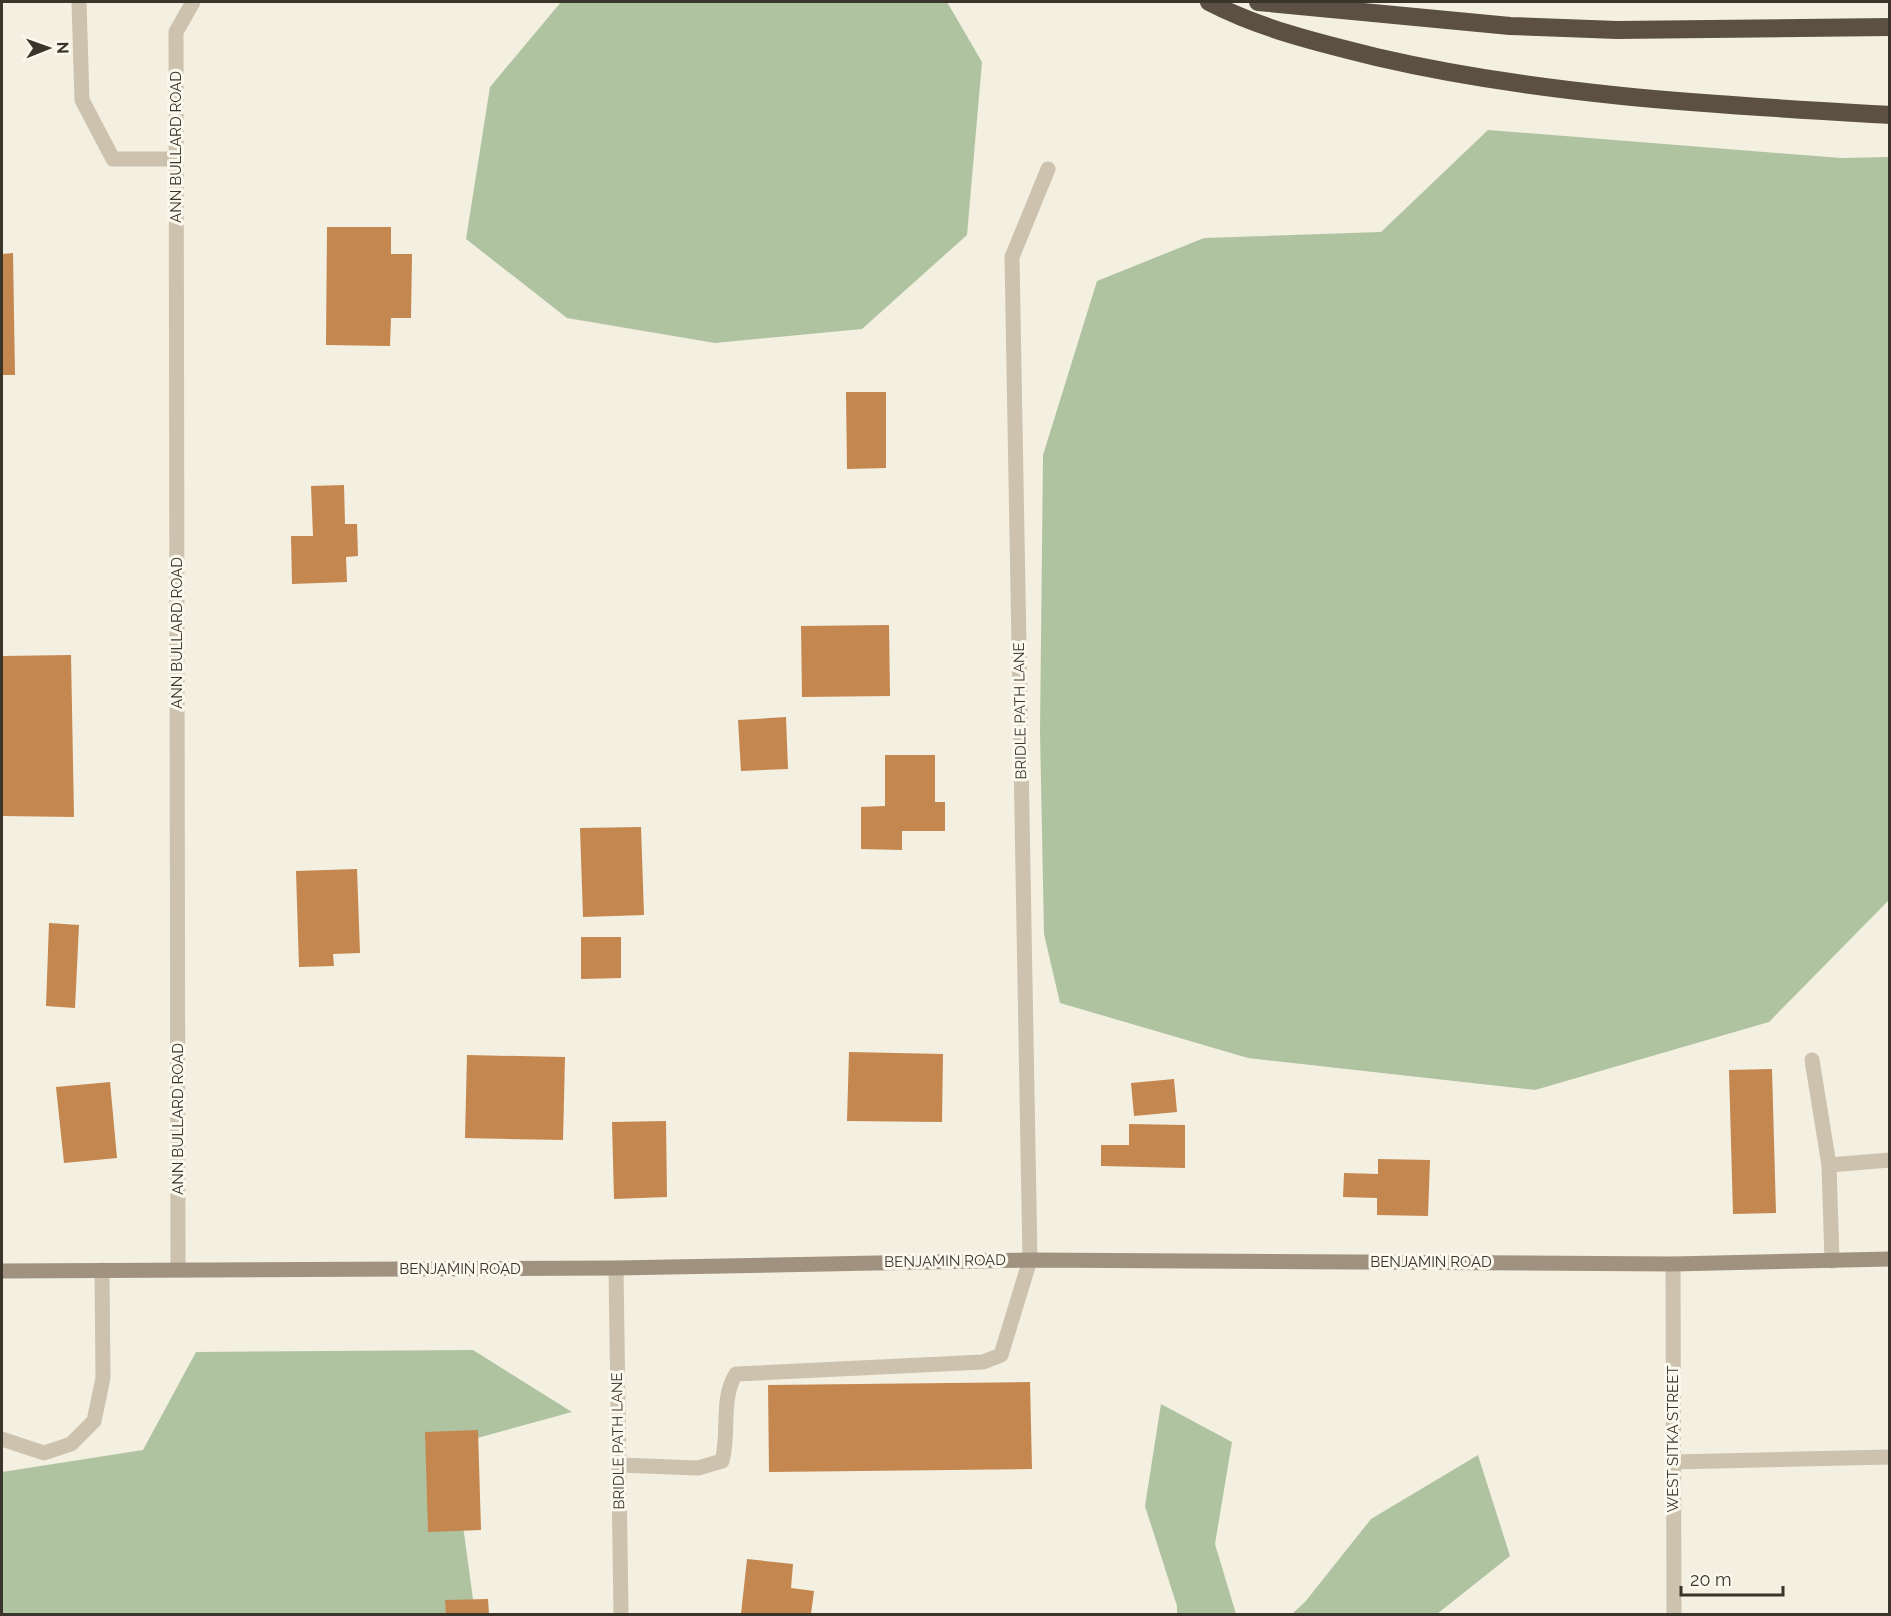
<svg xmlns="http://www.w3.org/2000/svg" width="1891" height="1616" viewBox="0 0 1891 1616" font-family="Raleway,sans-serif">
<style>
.green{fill:#b0c3a1}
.building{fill:#c4874f}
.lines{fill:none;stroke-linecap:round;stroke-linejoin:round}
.lane{stroke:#ccc2ad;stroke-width:15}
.street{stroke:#ccc2ad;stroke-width:15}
.secondary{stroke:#a0927e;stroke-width:15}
.highway{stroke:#5b5043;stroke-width:18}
.labels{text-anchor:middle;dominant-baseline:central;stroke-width:6;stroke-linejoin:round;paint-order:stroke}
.street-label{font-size:15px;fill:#3a342b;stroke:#fbf8ee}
</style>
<rect width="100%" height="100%" fill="#f3efe1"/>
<g class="green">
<path d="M561,2H947L982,62L967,235L862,329L715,343L567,318L466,239L490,87Z"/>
<path d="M1488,130L1841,158L1889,157V900L1769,1022L1535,1090L1248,1058L1060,1003L1044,934L1040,731L1043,455L1097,281L1204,238L1381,232Z"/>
<path d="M473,1350L572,1412L452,1445L475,1614H2V1472L143,1450L196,1352Z"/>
<path d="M1161,1404L1232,1442L1215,1544L1236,1614H1177V1606L1145,1506Z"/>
<path d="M1478,1455L1510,1556L1437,1614H1292L1305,1602L1371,1519Z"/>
</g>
<g class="building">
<path d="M327,227H391V254H412L411,318H391L390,346L326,345Z"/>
<path d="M13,253L15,375H2V254Z"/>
<path d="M846,392H886V468L847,469Z"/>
<path d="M344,485L345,524H357L358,556L346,557L347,582L292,584L291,536H313L311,486Z"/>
<path d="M889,625L890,696L802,697L801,626Z"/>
<path d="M71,655L74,817L2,816V656Z"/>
<path d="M786,717L788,769L741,771L738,720Z"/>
<path d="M885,755H935V802H945V831H902V850L861,849V807L885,806Z"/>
<path d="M641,827L644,915L583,917L580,828Z"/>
<path d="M357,869L360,953L333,954L334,966L299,967L296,871Z"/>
<path d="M49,923L79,925L75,1008L46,1006Z"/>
<path d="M581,937H621V978L581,979Z"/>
<path d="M849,1052L943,1054L942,1122L847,1121Z"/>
<path d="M467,1055L565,1057L563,1140L465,1138Z"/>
<path d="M1772,1069L1776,1213L1733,1214L1729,1070Z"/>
<path d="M1174,1079L1177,1112L1134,1116L1131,1083Z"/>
<path d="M110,1082L117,1158L64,1163L56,1087Z"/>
<path d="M666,1121L667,1197L614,1199L612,1122Z"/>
<path d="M1129,1124L1185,1125V1168L1101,1166V1145H1129Z"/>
<path d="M1378,1159L1430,1160L1428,1216L1377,1215V1198L1343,1197L1344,1173L1378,1174Z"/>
<path d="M1030,1382L1032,1469L769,1472L768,1385Z"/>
<path d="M478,1430L481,1530L428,1532L425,1432Z"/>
<path d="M747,1559L793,1564L791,1588L814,1591L811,1614H741Z"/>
<path d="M488,1599L489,1614H446L445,1600Z"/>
</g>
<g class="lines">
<g class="lane">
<path d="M79,2L82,100L113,159H176"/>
<path d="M1812,1060L1829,1165L1832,1261"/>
<path d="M1829,1165L1890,1160"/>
<path d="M2,1439L44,1453L71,1444L94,1421L103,1378L102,1270"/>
<path d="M1674,1462L1890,1457"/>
<path d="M619,1465L698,1468L722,1461C730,1433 720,1399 736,1374L983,1362L1001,1355L1030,1260"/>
</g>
<g class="street">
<path d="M1030,1260L1012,257L1048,169"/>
<path d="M1673,1264L1674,1614"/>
<path d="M616,1268L621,1614"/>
<path d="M178,1269L176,32L193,2"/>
</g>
<path class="secondary" d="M2,1271L616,1268L1030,1260L1673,1264L1890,1259"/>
<g class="highway">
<path d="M1209,2C1261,29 1319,43 1376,57C1544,96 1718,105 1890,115"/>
<path d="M1258,2L1510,26L1617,30L1890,27"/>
</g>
</g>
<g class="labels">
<g class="street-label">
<text transform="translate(176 147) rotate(-90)">ANN BULLARD ROAD</text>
<text transform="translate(177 633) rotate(-90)">ANN BULLARD ROAD</text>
<text transform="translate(1020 711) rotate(-91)">BRIDLE PATH LANE</text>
<text transform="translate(178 1119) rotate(-90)">ANN BULLARD ROAD</text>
<text transform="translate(945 1261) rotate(-1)">BENJAMIN ROAD</text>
<text x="1431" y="1262">BENJAMIN ROAD</text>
<text x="460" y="1269">BENJAMIN ROAD</text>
<text transform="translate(1673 1439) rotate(-90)">WEST SITKA STREET</text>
<text transform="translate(618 1441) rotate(-91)">BRIDLE PATH LANE</text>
</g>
</g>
<rect width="1891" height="1616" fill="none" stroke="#3a342b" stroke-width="6"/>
<g transform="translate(48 48) rotate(89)" stroke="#fbf8ee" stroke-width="4.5" paint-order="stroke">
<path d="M0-4.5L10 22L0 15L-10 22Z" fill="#3a342b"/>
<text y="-9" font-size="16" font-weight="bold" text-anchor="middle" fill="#3a342b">N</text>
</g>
<path d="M1681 1586v9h102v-9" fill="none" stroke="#3a342b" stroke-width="3"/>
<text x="1690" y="1586" font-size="18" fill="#3a342b" stroke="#fbf8ee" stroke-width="4.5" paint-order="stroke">20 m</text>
</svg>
